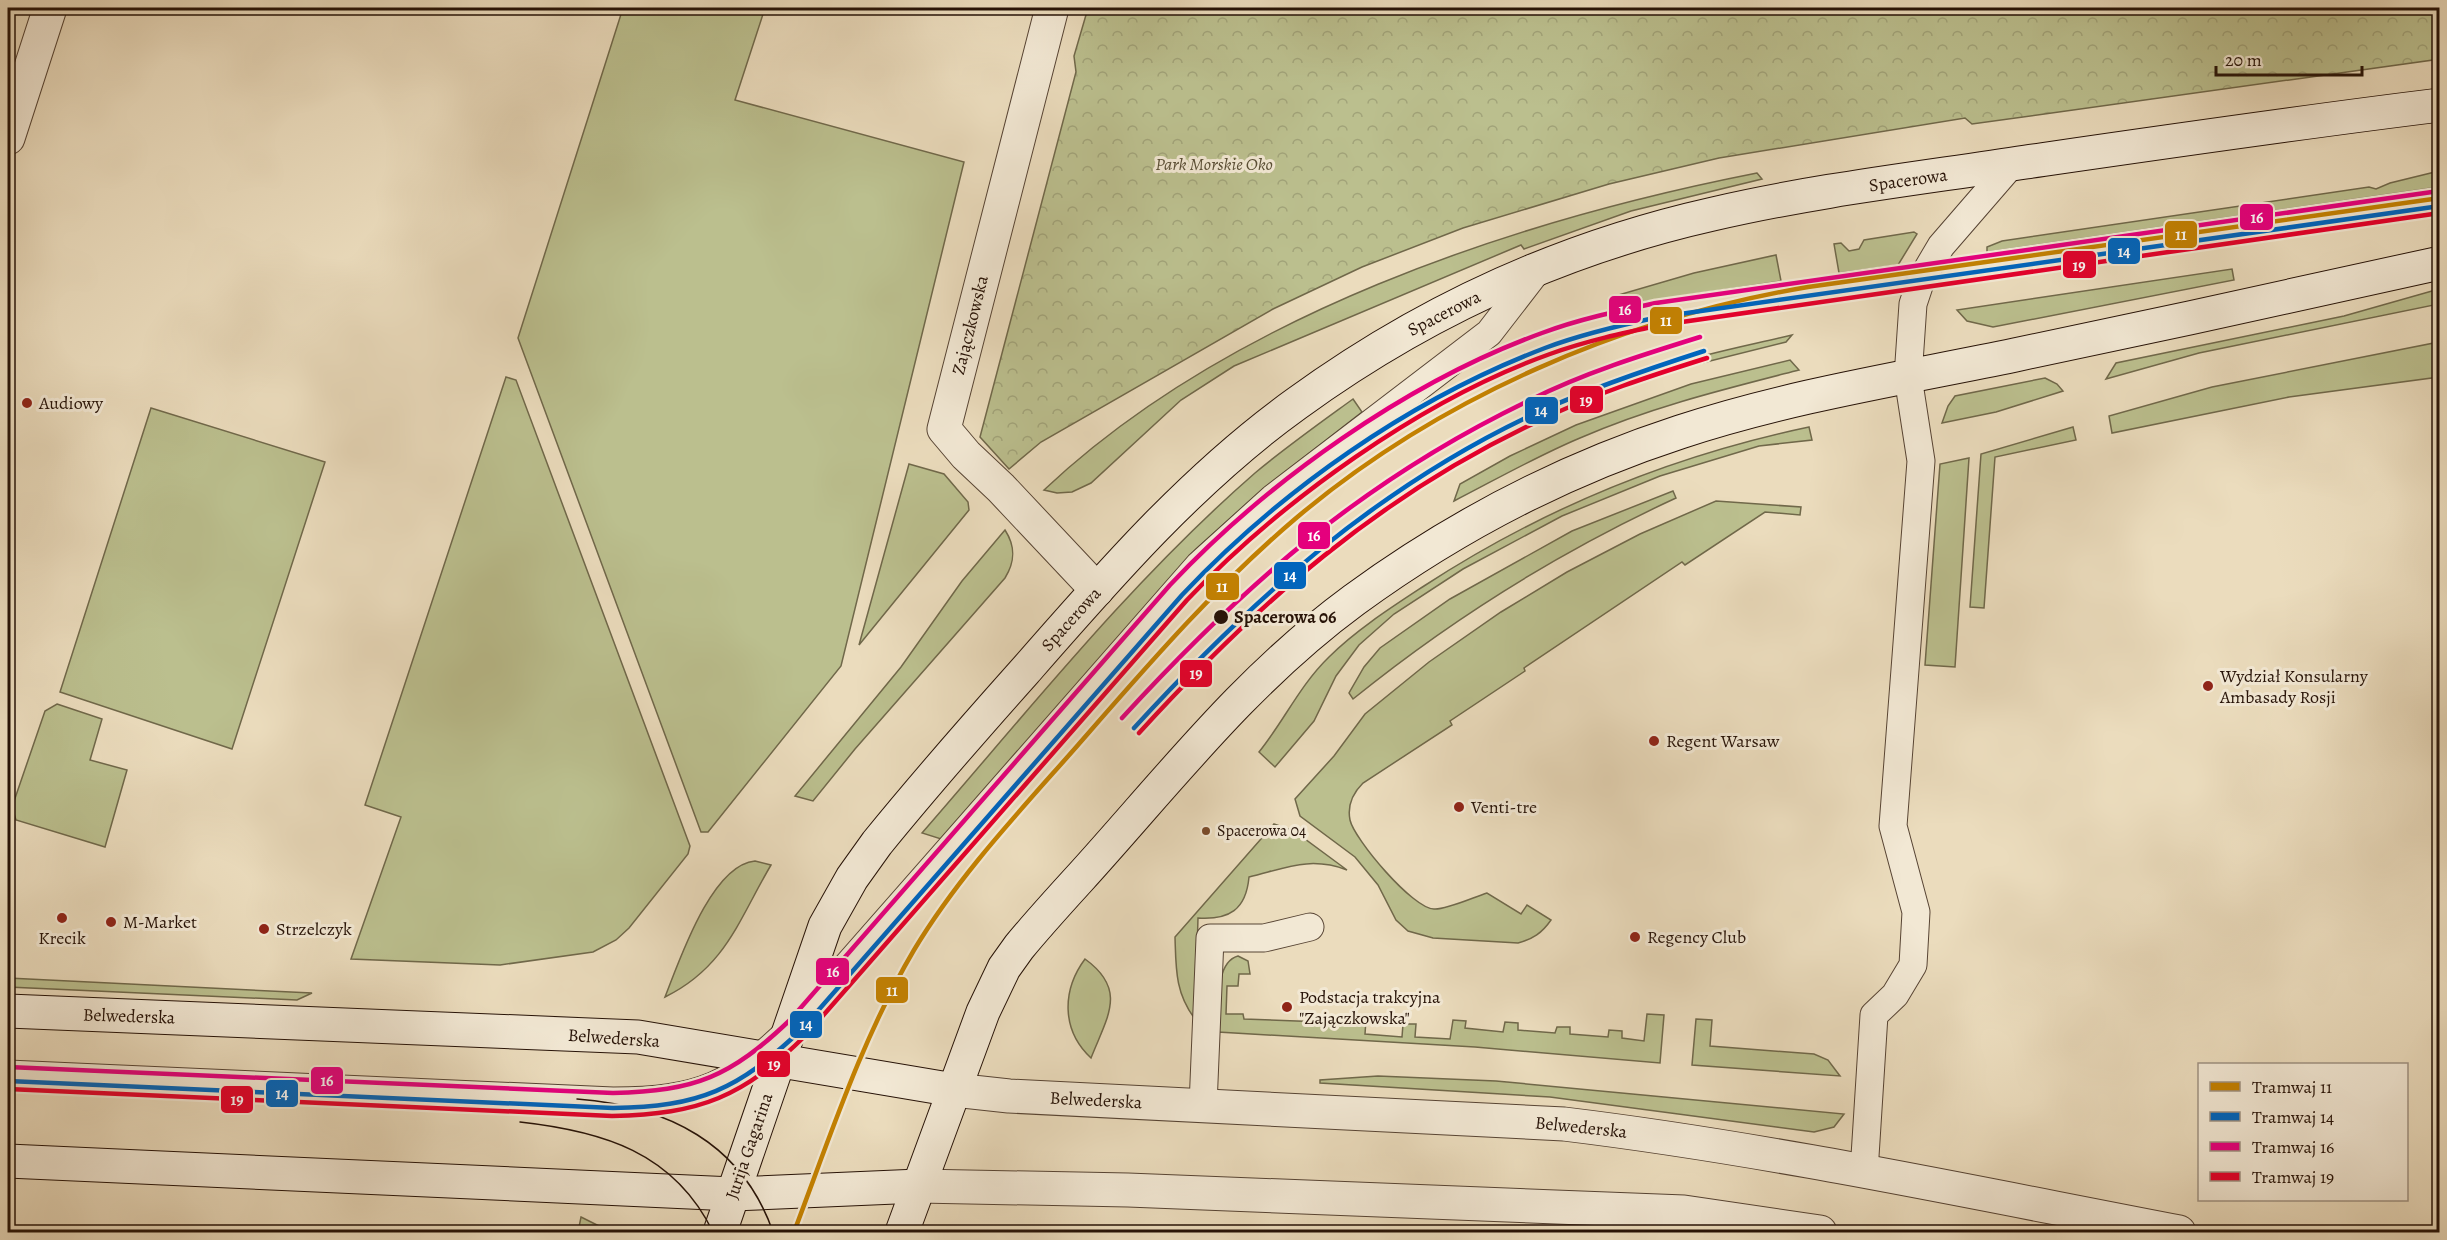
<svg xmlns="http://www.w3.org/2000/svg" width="2447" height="1240" viewBox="0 0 2447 1240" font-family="Alegreya,serif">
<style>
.grass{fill:#bbbf8e;stroke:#70684a;stroke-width:1.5}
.park{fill:url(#park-crowns);stroke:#70684a;stroke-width:1.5}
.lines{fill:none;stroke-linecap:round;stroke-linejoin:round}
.service-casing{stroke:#574434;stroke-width:29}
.minor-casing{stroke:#574434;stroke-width:35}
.tertiary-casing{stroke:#574434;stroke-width:35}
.secondary-casing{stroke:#261207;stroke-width:35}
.service{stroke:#f2e8d4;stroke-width:27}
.minor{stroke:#f2e8d4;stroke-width:33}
.tertiary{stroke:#f2e8d4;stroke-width:33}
.secondary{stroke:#f2e8d4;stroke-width:33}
.tram{stroke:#261207;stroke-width:1.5}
.tram-1-casing{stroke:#f2e8d4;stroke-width:9}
.tram-2-casing{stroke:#f2e8d4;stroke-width:9}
.tram-3-casing{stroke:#f2e8d4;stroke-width:9}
.tram-4-casing{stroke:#f2e8d4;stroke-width:9}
.tram-1{stroke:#c38102;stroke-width:4.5}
.tram-2{stroke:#0065bd;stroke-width:4.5}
.tram-3{stroke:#e5007d;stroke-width:4.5}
.tram-4{stroke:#e4002b;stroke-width:4.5}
.poi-dot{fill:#8f2418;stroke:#f2e8d4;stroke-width:2}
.stop-dot{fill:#261207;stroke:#f2e8d4;stroke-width:2}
.bus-dot{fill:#7a4b2a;stroke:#f2e8d4;stroke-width:2}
.labels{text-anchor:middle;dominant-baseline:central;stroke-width:6;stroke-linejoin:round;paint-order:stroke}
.bus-label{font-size:16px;fill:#261207;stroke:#f2e8d4;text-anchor:start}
.park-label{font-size:18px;font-style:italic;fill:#5a4f36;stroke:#f2e8d4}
.street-label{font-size:18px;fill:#261207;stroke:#f2e8d4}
.poi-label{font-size:18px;fill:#261207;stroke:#f2e8d4;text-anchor:start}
.stop-label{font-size:18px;font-weight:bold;fill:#261207;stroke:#f2e8d4;text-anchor:start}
.line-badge{stroke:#f2e8d4;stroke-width:2}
.badge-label{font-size:16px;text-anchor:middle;font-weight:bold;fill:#fff}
</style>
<defs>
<pattern id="park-crowns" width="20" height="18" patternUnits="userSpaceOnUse" patternTransform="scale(1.5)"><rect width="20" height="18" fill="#bbbf8e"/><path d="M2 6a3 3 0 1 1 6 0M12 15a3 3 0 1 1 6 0" fill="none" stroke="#a1a379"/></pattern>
</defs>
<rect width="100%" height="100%" fill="#ebdcbd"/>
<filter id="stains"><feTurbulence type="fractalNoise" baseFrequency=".00333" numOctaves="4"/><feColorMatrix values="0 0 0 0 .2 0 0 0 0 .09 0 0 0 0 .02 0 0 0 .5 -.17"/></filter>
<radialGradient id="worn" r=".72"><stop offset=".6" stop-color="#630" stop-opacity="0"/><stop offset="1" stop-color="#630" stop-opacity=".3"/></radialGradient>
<g class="grass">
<path d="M623,8H765L735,100L964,162L841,666L708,832H701L518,338Z"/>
<path d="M2439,171V187L1987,252V247L2002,241L2369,187L2376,189L2390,183Z"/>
<path d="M1757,173L1762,179L1631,211L1524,249L1521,245L1234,366L1181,400L1091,483L1072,492L1057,493L1044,490C1228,316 1513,221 1757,173Z"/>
<path d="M1914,232L1917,234L1898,265L1839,273L1834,244L1841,243L1849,251L1859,249L1864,240Z"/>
<path d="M1776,255L1781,281L1617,306L1615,296L1694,273Z"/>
<path d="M2232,269L2234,280L1993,327L1967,321L1957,310Z"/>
<path d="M2439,289V304L2199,353L2106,379L2116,363L2344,316Z"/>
<path d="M1792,335L1786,342L1670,371L1600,396L1520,431L1451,468H1437C1513,429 1586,391 1667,366C1708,353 1750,345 1792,335Z"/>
<path d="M2439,342V377L2289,397L2112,433L2109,416L2212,387Z"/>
<path d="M1790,360L1799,370C1725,389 1651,407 1580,438C1537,456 1495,480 1454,501L1460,484L1510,456L1576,425L1691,384Z"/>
<path d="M506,377L516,380L690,846L688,854L629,928L616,940L593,952L500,965L351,959L401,817L365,805Z"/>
<path d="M2045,378L2057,384L2063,391L1996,412L1942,423L1948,406L1955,396Z"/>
<path d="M1353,399L1362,412L1261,491L1196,549L941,839L922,833C1029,710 1132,580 1255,473C1286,447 1320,423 1353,399Z"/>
<path d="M151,408L325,462L232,749L60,692Z"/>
<path d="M1809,427L1812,440L1759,446L1660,476L1562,516L1463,569L1394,614L1359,645L1336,676L1314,721L1275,767L1259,752C1284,721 1300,685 1329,657C1356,630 1392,607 1424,586C1542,509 1671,456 1809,427Z"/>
<path d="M2073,427L2076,440L1995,457L1984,608L1970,607L1981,454Z"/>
<path d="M1969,458L1955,667L1925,665L1940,464Z"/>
<path d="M909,464L944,474L968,502L969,510L859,645Z"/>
<path d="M1673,491L1676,498C1559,552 1453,618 1353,699L1349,693L1364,667L1380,648L1450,599L1572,531Z"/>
<path d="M1716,501L1801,507L1800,515L1765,512L1685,565L1682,562L1524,668L1525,671L1450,721L1452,725L1363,783C1353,793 1347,805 1350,820C1354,839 1413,909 1434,909C1446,910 1474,897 1487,893L1521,914L1527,905L1551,920C1542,933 1533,939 1518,943L1433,938L1408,931L1396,920L1378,885L1355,857L1300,816L1295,799L1334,756L1365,714L1429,662L1501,612L1567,572L1640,534Z"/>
<path d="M1005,530C1016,547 1015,562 1005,578L855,749L813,801L795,796L901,667L962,581Z"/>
<path d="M57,704L102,719L90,760L127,770L105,847L16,820L12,807L45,711Z"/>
<path d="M1274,824L1294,831L1347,870C1310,856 1286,868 1249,877C1246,910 1229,920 1198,918L1195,1019C1175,993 1176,968 1175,937Z"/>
<path d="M755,861L771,865C739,919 726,967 665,997C679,962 711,865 755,861Z"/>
<path d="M1238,956L1248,961L1250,974H1239L1238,986H1227L1226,1014H1243L1244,1019L1350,1023L1351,1019L1366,1020L1365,1034L1402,1037L1403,1024H1416L1415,1037L1450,1039L1453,1020L1466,1021L1465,1028L1503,1032L1505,1022L1518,1023V1030L1555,1033L1557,1027H1570V1034L1608,1037L1609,1030L1622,1031V1038L1644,1041L1647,1014L1664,1015L1660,1063L1475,1047L1218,1032C1220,1011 1213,963 1238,956Z"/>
<path d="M1085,959C1128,990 1107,1017 1091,1058C1061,1030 1062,990 1085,959Z"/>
<path d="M8,978L312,993L297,1000L8,987Z"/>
<path d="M1696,1019L1712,1020L1710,1046L1814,1054L1828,1060L1840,1076L1692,1065Z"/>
<path d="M1378,1076L1496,1081L1844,1114L1834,1127L1814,1132L1550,1097L1320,1083V1080Z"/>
<path d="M581,1217L611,1232H578Z"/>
</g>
<path class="park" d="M1088,8H2439L2440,59L1972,124L1965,118L1719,158L1609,184L1463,228L1362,267L1273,309L1041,442L1009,469L980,437L1076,72L1074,56Z"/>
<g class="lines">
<g class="service-casing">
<g id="service">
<path d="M8,1074L613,1101C699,1101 735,1085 795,1025L1199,565L1273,498L1489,333L1540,267"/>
<path d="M1203,1106L1210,938H1264L1310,927"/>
<path d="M1864,1172L1874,1015L1895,995L1913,965L1916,912L1893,826L1921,461L1908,377L1913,304L1921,280L1941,246L2012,164"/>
</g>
</g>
<g class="minor-casing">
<g id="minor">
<path d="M1052,8L944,429L966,455L1001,488L1097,590"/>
<path d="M8,138L50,8"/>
</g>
</g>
<g class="tertiary-casing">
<g id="tertiary">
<path d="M954,1090L1009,1096L1564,1124C1770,1149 1975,1193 2179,1232"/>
<path d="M919,1186L1128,1190L1684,1212L1820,1232"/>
</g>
</g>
<g class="secondary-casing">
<g id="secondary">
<path d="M8,1011L638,1037L954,1090"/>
<path d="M8,1161L733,1194L919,1186"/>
<path d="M720,1232L825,926L852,878L877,843C925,784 975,727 1025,671C1108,576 1193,478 1296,404C1421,313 1562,248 1713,214C1816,190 1922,178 2026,162C2164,142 2301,122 2440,105"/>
<path d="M902,1232L983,1012L1004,968L1019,947C1038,924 1058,902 1079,879C1168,781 1245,680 1354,600C1454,527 1563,470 1680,432C1789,396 1904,378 2015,355C2157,325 2298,295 2440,263"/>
</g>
</g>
<use href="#service" class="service"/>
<use href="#minor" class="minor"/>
<use href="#tertiary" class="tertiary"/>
<use href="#secondary" class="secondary"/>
<g class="tram">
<path d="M577,1099C667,1106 742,1143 773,1232"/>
<path d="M520,1122C602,1131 674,1152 713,1232"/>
</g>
<g class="tram-1-casing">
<path id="tram-1" d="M794,1232C830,1137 862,1038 914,950C959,875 1020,811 1078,745C1147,666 1215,587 1295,519C1439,397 1624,318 1808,287L2440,198"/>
</g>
<g class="tram-2-casing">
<g id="tram-2">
<path d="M1134,728C1252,599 1378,486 1538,412C1592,388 1648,369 1704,351"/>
<path d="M8,1081L613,1108C699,1107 738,1090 801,1030L1182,595C1281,490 1409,400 1545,348C1582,334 1621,325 1659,317L2440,206"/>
</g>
</g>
<g class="tram-3-casing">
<g id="tram-3">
<path d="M1122,718C1246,583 1363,480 1530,400C1584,373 1642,355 1700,337"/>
<path d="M8,1067L613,1093C696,1091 730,1077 790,1020L1170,585C1268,481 1407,382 1542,333C1579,319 1618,311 1656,303L2439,191"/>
</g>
</g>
<g class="tram-4-casing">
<g id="tram-4">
<path d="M1139,733C1258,603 1379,495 1541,420C1594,394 1650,376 1707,358"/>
<path d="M8,1089L612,1116C701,1114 743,1097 806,1035L1187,600C1281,501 1421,400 1550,354C1586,341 1623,333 1661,325L2440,213"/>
</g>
</g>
<use href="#tram-1" class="tram-1"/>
<use href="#tram-2" class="tram-2"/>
<use href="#tram-3" class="tram-3"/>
<use href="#tram-4" class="tram-4"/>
</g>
<g class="poi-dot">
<circle cx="27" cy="403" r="6"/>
<circle cx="2208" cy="686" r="6"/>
<circle cx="1654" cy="741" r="6"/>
<circle cx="1459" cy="807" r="6"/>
<circle cx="62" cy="918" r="6"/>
<circle cx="111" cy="922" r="6"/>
<circle cx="264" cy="929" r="6"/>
<circle cx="1635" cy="937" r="6"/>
<circle cx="1287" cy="1007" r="6"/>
</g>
<circle class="stop-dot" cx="1221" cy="617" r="8"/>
<circle class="bus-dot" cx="1206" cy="831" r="5"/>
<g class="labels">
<g class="bus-label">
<text x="1217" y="831">Spacerowa 04</text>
</g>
<g class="park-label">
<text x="1214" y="164">Park Morskie Oko</text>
</g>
<g class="street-label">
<text transform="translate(1908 180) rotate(-8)">Spacerowa</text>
<text transform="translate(1444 313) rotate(-27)">Spacerowa</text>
<text transform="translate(970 325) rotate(-76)">Zajączkowska</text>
<text transform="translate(1071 619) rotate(-48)">Spacerowa</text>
<text transform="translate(129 1016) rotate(2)">Belwederska</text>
<text transform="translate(614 1038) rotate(4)">Belwederska</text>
<text transform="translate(1096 1100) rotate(3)">Belwederska</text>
<text transform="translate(1581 1127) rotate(6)">Belwederska</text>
<text transform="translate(749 1146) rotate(-71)">Jurija Gagarina</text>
</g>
<g class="poi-label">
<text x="39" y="403">Audiowy</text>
<text x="2220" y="676">Wydział Konsularny<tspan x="2220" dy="21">Ambasady Rosji</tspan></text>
<text x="1666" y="741">Regent Warsaw</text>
<text x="1471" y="807">Venti-tre</text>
<text x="123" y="922">M-Market</text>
<text x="276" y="929">Strzelczyk</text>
<text x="1647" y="937">Regency Club</text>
<text x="62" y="938" text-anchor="middle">Krecik</text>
<text x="1299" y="997">Podstacja trakcyjna<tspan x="1299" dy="21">"Zajączkowska"</tspan></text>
</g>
<g class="stop-label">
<text x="1234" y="617">Spacerowa 06</text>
</g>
</g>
<g class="line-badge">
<rect x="2239" y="203" width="35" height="28" rx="6" fill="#e5007d"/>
<rect x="2164" y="220" width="34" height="29" rx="6" fill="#c38102"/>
<rect x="2107" y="237" width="34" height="28" rx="6" fill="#0065bd"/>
<rect x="2062" y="250" width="35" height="29" rx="6" fill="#e4002b"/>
<rect x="1608" y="295" width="34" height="29" rx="6" fill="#e5007d"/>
<rect x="1649" y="306" width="34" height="29" rx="6" fill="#c38102"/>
<rect x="1569" y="385" width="35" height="29" rx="6" fill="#e4002b"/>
<rect x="1524" y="396" width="35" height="29" rx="6" fill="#0065bd"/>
<rect x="1297" y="521" width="34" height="29" rx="6" fill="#e5007d"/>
<rect x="1273" y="561" width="34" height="29" rx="6" fill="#0065bd"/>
<rect x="1205" y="572" width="35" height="29" rx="6" fill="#c38102"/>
<rect x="1179" y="659" width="34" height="29" rx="6" fill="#e4002b"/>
<rect x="815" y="957" width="35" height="29" rx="6" fill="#e5007d"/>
<rect x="875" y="976" width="34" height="28" rx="6" fill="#c38102"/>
<rect x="789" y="1010" width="34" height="29" rx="6" fill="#0065bd"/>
<rect x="756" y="1050" width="35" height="28" rx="6" fill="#e4002b"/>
<rect x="310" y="1066" width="34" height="29" rx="6" fill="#e5007d"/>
<rect x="265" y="1079" width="34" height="29" rx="6" fill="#0065bd"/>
<rect x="220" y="1085" width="34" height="29" rx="6" fill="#e4002b"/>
</g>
<g class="badge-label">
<text x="2257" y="223">16</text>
<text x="2181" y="240">11</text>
<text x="2124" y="257">14</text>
<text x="2079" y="271">19</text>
<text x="1625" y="315">16</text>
<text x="1666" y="326">11</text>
<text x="1586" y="406">19</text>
<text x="1541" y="416">14</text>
<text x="1314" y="541">16</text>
<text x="1290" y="581">14</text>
<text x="1222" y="592">11</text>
<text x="1196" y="679">19</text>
<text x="833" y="977">16</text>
<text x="892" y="996">11</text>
<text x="806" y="1030">14</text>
<text x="774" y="1070">19</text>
<text x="327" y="1086">16</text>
<text x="282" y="1099">14</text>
<text x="237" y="1105">19</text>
</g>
<rect width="2447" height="1240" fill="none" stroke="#ebdcbd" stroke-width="30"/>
<rect x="9" y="9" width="2429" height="1222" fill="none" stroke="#261207" stroke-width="3"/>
<rect x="15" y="15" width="2417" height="1210" fill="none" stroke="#261207" stroke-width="1.5"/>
<rect x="2198" y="1063" width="210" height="138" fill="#f2e8d4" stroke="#a09282" stroke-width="1.5"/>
<rect x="2210" y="1082" width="30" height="9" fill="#c38102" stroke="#a09282" stroke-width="1.5"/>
<text x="2252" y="1093" font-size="18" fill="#261207">Tramwaj 11</text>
<rect x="2210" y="1112" width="30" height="9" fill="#0065bd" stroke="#a09282" stroke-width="1.5"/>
<text x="2252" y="1123" font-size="18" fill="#261207">Tramwaj 14</text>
<rect x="2210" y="1142" width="30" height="9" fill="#e5007d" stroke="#a09282" stroke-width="1.5"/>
<text x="2252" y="1153" font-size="18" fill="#261207">Tramwaj 16</text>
<rect x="2210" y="1172" width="30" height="9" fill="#e4002b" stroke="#a09282" stroke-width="1.5"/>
<text x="2252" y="1183" font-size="18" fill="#261207">Tramwaj 19</text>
<path d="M2216 66v9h146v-9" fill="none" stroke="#261207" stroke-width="3"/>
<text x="2225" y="66" font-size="18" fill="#261207" stroke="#f2e8d4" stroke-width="4.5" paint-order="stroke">20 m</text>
<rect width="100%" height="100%" filter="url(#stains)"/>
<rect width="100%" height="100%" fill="url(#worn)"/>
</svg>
